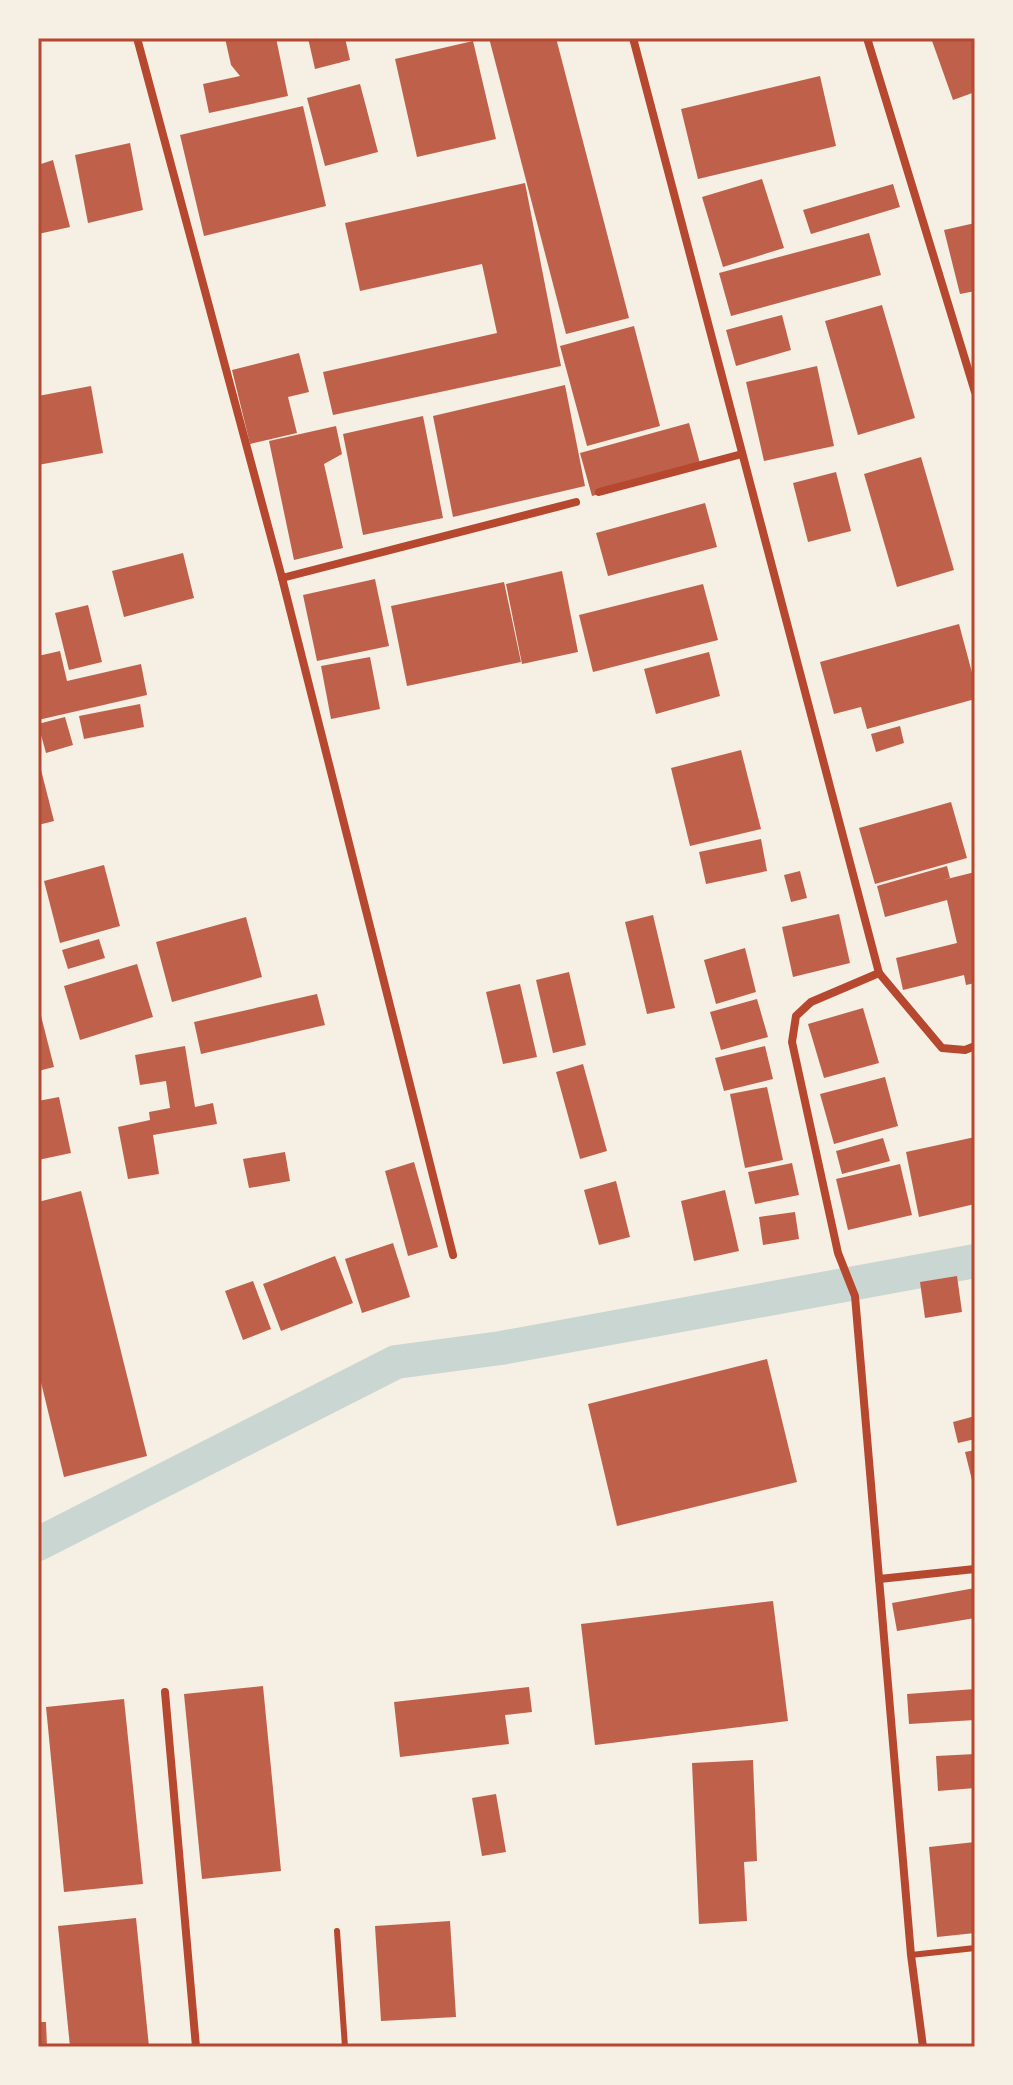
<svg xmlns="http://www.w3.org/2000/svg" width="1013" height="2085" viewBox="0 0 1013 2085" font-family="'Source Sans 3',sans-serif">
<style>
.lines{fill:none;stroke-linecap:round;stroke-linejoin:round}
.canal{stroke:#c9d6d2;stroke-width:34}
.building{fill:#bf614a}
.service{stroke:#b5482f;stroke-width:6}
.minor{stroke:#b5482f;stroke-width:8}
.neatline{fill:none;stroke:#b5482f;stroke-width:3}
</style>
<rect width="100%" height="100%" fill="#f6efe4"/>
<g class="lines">
<path class="canal" d="M38,1544L396,1362L501,1348L975,1261"/>
</g>
<g class="building">
<path d="M225,38H276L288,96L209,113L203,84L240,76L231,65Z"/>
<path d="M308,38H345L350,60L315,69Z"/>
<path d="M489,38H556L629,318L566,334Z"/>
<path d="M931,38H975V92L953,100Z"/>
<path d="M473,41L496,139L417,157L395,59Z"/>
<path d="M820,76L836,146L698,179L681,109Z"/>
<path d="M360,84L378,152L325,166L307,98Z"/>
<path d="M303,106L326,206L204,236L180,135Z"/>
<path d="M130,143L143,210L88,223L75,155Z"/>
<path d="M53,160L70,227L38,234V165Z"/>
<path d="M762,179L784,248L723,267L702,197Z"/>
<path d="M525,183L561,366L333,415L323,372L497,333L482,264L360,291L345,223Z"/>
<path d="M893,184L900,207L811,234L803,210Z"/>
<path d="M975,223V291L960,294L944,230Z"/>
<path d="M869,233L881,275L731,316L719,273Z"/>
<path d="M882,305L915,418L858,435L825,321Z"/>
<path d="M782,315L791,350L736,366L726,330Z"/>
<path d="M634,326L660,426L587,446L560,346Z"/>
<path d="M299,353L309,392L288,397L297,433L250,444L232,370Z"/>
<path d="M817,366L834,446L764,461L746,382Z"/>
<path d="M565,385L585,486L453,517L433,416Z"/>
<path d="M91,386L103,453L38,465V396Z"/>
<path d="M423,416L443,518L363,535L343,434Z"/>
<path d="M689,423L701,467L592,496L580,453Z"/>
<path d="M336,426L342,454L324,464L343,548L294,560L269,441Z"/>
<path d="M921,457L954,570L897,587L864,474Z"/>
<path d="M836,472L851,531L808,542L793,483Z"/>
<path d="M705,503L717,547L608,576L596,533Z"/>
<path d="M183,553L194,598L124,617L112,571Z"/>
<path d="M562,571L578,652L522,664L506,584Z"/>
<path d="M375,579L389,646L317,661L303,595Z"/>
<path d="M504,582L521,662L407,686L391,606Z"/>
<path d="M703,584L718,640L593,672L579,615Z"/>
<path d="M88,605L102,662L69,670L55,613Z"/>
<path d="M959,624L975,684V699L867,729L861,707L834,714L820,662Z"/>
<path d="M60,651L67,681L141,664L147,695L38,720V656Z"/>
<path d="M709,652L720,696L656,714L644,669Z"/>
<path d="M370,657L380,709L331,719L321,666Z"/>
<path d="M140,704L144,727L84,739L79,716Z"/>
<path d="M65,717L73,745L46,753L38,724Z"/>
<path d="M900,726L904,743L876,752L871,734Z"/>
<path d="M741,750L761,829L690,846L671,768Z"/>
<path d="M38,758L54,821L38,825Z"/>
<path d="M951,802L967,858L875,884L859,828Z"/>
<path d="M761,839L767,871L706,884L699,852Z"/>
<path d="M104,865L120,926L60,943L44,881Z"/>
<path d="M947,866L950,878L943,880L975,872V983L966,985L964,975L903,990L896,958L957,943L947,900L885,917L877,886Z"/>
<path d="M800,871L807,898L791,902L784,875Z"/>
<path d="M839,914L850,963L793,977L782,927Z"/>
<path d="M653,915L675,1008L647,1014L625,922Z"/>
<path d="M246,917L262,977L172,1002L156,942Z"/>
<path d="M99,939L105,958L68,969L62,950Z"/>
<path d="M745,948L756,992L716,1004L704,960Z"/>
<path d="M137,964L153,1017L80,1040L64,986Z"/>
<path d="M569,972L586,1045L553,1053L536,980Z"/>
<path d="M520,984L537,1057L503,1064L486,992Z"/>
<path d="M317,994L325,1025L201,1054L194,1022Z"/>
<path d="M757,999L768,1037L721,1050L710,1012Z"/>
<path d="M38,1004L54,1067L38,1071Z"/>
<path d="M863,1008L879,1063L824,1078L808,1024Z"/>
<path d="M185,1046L195,1107L213,1103L217,1124L153,1135L159,1174L128,1179L118,1127L150,1120L149,1112L170,1108L166,1081L140,1085L135,1055Z"/>
<path d="M765,1046L773,1079L724,1091L715,1058Z"/>
<path d="M583,1064L607,1151L580,1159L556,1072Z"/>
<path d="M885,1077L898,1126L834,1144L820,1094Z"/>
<path d="M767,1087L783,1160L745,1168L730,1094Z"/>
<path d="M59,1097L71,1153L38,1160V1101Z"/>
<path d="M975,1137V1204L919,1217L906,1152Z"/>
<path d="M883,1138L890,1161L842,1174L836,1151Z"/>
<path d="M285,1152L290,1181L249,1188L243,1159Z"/>
<path d="M414,1162L438,1247L408,1256L385,1171Z"/>
<path d="M792,1163L799,1195L755,1204L748,1172Z"/>
<path d="M900,1164L912,1215L848,1230L836,1179Z"/>
<path d="M616,1181L630,1237L599,1245L584,1190Z"/>
<path d="M725,1190L739,1251L694,1261L681,1201Z"/>
<path d="M81,1191L147,1456L64,1477L38,1370V1202Z"/>
<path d="M795,1212L799,1239L763,1245L759,1217Z"/>
<path d="M393,1243L410,1297L362,1313L345,1259Z"/>
<path d="M335,1256L353,1303L281,1331L263,1284Z"/>
<path d="M957,1276L962,1312L925,1318L920,1282Z"/>
<path d="M253,1281L271,1329L243,1340L225,1291Z"/>
<path d="M767,1359L797,1482L617,1526L588,1404Z"/>
<path d="M975,1416V1439L958,1443L953,1422Z"/>
<path d="M975,1450V1488H974L965,1452Z"/>
<path d="M975,1588V1618L897,1631L892,1603Z"/>
<path d="M773,1601L788,1721L595,1745L581,1624Z"/>
<path d="M263,1686L281,1871L202,1879L184,1694Z"/>
<path d="M529,1687L532,1712L505,1715L509,1744L400,1757L394,1702Z"/>
<path d="M975,1689V1720L909,1724L907,1694Z"/>
<path d="M124,1699L143,1884L64,1892L46,1707Z"/>
<path d="M975,1754V1788L938,1791L936,1756Z"/>
<path d="M753,1760L757,1861L744,1862L747,1921L699,1924L692,1763Z"/>
<path d="M496,1794L506,1852L482,1856L472,1798Z"/>
<path d="M975,1842V1933L937,1937L929,1847Z"/>
<path d="M136,1918L149,2047H70L58,1926Z"/>
<path d="M450,1921L456,2017L381,2021L375,1926Z"/>
<path d="M38,2022H46L47,2047H38Z"/>
</g>
<g class="lines">
<g class="service">
<path d="M337,1931L345,2047"/>
<path d="M911,1955L975,1948"/>
</g>
<g class="minor">
<path d="M137,38L282,578L453,1255"/>
<path d="M633,38L879,973L811,1002L796,1016L792,1042L838,1253L855,1296L911,1955L923,2047"/>
<path d="M867,38L975,392"/>
<path d="M599,492L742,454"/>
<path d="M282,578L576,502"/>
<path d="M879,973L942,1048L965,1050L975,1046"/>
<path d="M879,1579L975,1569"/>
<path d="M165,1692L196,2047"/>
</g>
</g>
<rect width="1013" height="2085" fill="none" stroke="#f6efe4" stroke-width="80"/>
<rect x="40" y="40" width="933" height="2005" class="neatline"/>
</svg>
